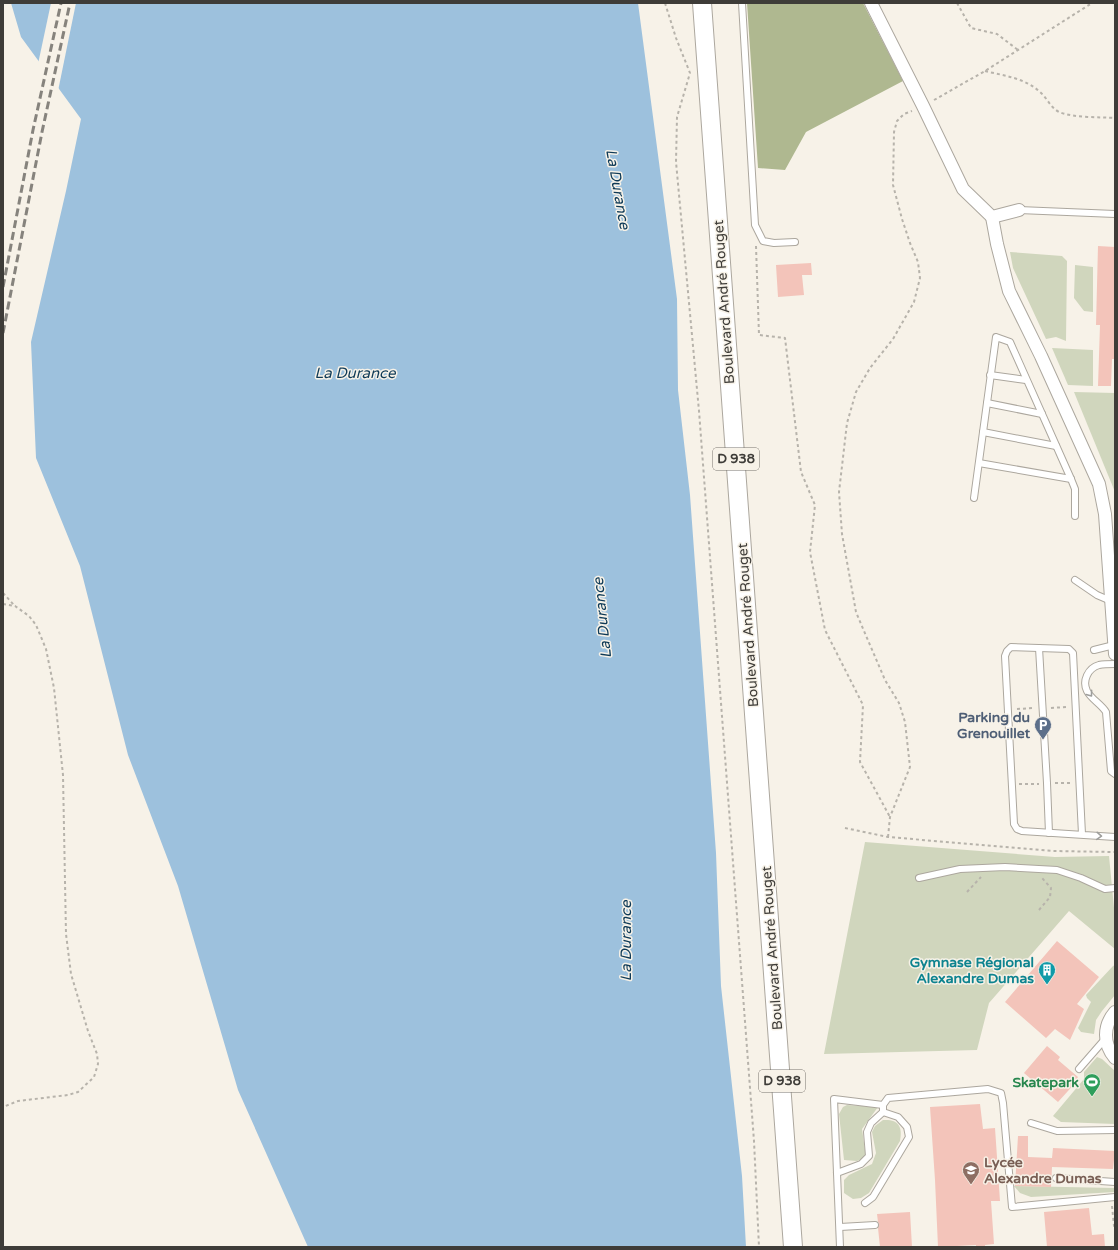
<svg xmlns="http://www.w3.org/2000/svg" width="1118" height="1250" viewBox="0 0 1118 1250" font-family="'Varela Round',sans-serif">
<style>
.green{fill:#d0d6bd}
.forest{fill:#afb890}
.water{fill:#9dc1dd}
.pier{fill:#f7f2e8}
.building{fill:#f3c4ba}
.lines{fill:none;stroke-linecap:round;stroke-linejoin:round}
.lane-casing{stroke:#aca79e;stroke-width:8}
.street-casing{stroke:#aca79e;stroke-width:14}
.primary-casing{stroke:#aca79e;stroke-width:20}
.path{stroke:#b7b3ab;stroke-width:2;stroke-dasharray:3 3;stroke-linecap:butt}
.lane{stroke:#fff;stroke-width:6}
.street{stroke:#fff;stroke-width:12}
.primary{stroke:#fff;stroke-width:18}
.rail{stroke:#86837d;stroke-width:3;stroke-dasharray:8 4;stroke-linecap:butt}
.oneway{stroke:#9e9e9c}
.labels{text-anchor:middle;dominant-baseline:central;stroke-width:3;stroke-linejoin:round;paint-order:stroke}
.shield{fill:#f7f2e8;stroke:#76736d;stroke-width:1}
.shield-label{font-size:13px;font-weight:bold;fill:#3e3c38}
.street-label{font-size:14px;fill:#3e3c38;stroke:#f7f2e8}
.service-label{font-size:14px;font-weight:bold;fill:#4e5e75;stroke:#f7f2e8;text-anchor:end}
.culture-label{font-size:14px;font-weight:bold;fill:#0d838f;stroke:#f7f2e8;text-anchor:end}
.leisure-label{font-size:14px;font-weight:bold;fill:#27864d;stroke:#f7f2e8;text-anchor:end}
.education-label{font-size:14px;font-weight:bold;fill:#785e54;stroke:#f7f2e8;text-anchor:start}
.water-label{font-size:15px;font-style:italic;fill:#0e3a57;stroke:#f7f2e8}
</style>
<rect width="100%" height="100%" fill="#f7f2e8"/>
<g class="green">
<path d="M1010,252L1062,256L1067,261L1066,341L1056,337L1046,339L1013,268Z"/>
<path d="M1075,265L1093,267V312L1084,311L1074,298Z"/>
<path d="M1052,348L1093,350V386L1068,385Z"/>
<path d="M1074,392L1115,393V492Z"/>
<path d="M865,842L1055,857L1109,856L1115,918V949L1069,911L989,1003L977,1050L824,1054Z"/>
<path d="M1115,965V995L1102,1011L1096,1020L1094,1034L1081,1032L1078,1028L1091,1002L1087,998L1086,995L1113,966Z"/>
<path d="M1097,1057L1102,1059L1115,1071V1124L1061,1122L1053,1116L1084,1079V1072Z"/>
<path d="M847,1105L878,1107L862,1129L866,1157L857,1161L844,1160L839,1114L843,1107Z"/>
<path d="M883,1120C898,1119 903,1126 900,1141L869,1193L861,1198L853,1199L844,1193V1180L849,1175L872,1164L876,1153L872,1132L875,1126Z"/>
<path d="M1014,1186L1115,1188V1192L1031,1197L1020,1193Z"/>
</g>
<path class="forest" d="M747,3H863L903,81L806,132L785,170L758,168Z"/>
<path class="water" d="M11,3H638L677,299L678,390L690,495L716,853L721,986L742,1176L746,1247H308L238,1090L178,886L128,755L80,566L36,458L31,342L66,191L81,119L21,37Z"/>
<path class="pier" d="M51,3H76L58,91L38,64Z"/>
<g class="building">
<path d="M1098,246L1115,247V359H1112L1111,386H1098L1100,325H1096Z"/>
<path d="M811,263L812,275H802L804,295L778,297L776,265Z"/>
<path d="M1057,941L1099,977L1077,1004L1084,1009L1070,1040L1055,1029L1046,1038L1005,1002Z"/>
<path d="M1047,1046L1060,1057L1058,1060L1078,1077L1076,1080L1077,1081L1058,1102L1024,1073Z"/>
<path d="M980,1104L983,1129L995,1128L1000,1201H991L994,1244L985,1245V1247H976V1245L938,1247L935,1180L930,1107Z"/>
<path d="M1018,1136H1028V1157L1052,1158L1053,1148L1115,1151L1113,1169L1052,1167L1051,1187L1015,1186Z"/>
<path d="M1089,1208L1092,1235L1104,1234L1105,1247H1047L1044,1212Z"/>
<path d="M910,1212L912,1247H880L878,1228L879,1224L878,1222L877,1214Z"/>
</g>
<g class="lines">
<g class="lane-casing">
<g id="lane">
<path d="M742,3L755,225L763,241L774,243L795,242"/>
<path d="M1019,210L1115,214"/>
<path d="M990,375L1026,380"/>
<path d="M987,403L1042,414"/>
<path d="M983,432L1056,446"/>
<path d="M979,463L1071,479"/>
<path d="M974,498L996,337L1010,342L1071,479L1075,489V516"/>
<path d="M1075,580L1097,595L1111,601"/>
<path d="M1039,648L1047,783L1049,833"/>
<path d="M1094,650L1114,645"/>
<path d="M1115,664C1110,664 1104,664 1099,665C1088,668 1082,681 1087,691C1091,699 1101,704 1106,712L1111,771L1115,774"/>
<path d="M1082,834L1073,653L1069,649L1011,647L1007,651L1005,656L1014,824L1017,829L1022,831L1115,837"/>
<path d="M919,878L960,869L1005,867L1057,870L1081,878L1105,889L1115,888"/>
<path d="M1079,1069L1106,1038"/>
<path d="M1031,1123L1057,1131L1115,1130"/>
<path d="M837,1173L861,1164L869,1156L867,1132L871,1123L883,1112"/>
<path d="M1056,1178L1115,1182"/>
<path d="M865,1203L873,1197L909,1137L907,1127L898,1117L883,1112V1105L888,1098L988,1089L1001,1093L1003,1103L1012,1207L1115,1197"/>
<path d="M840,1227L875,1225"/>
<path d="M840,1247L834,1099L883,1105"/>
</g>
</g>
<g class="street-casing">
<g id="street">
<path d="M871,3L923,106L963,189L992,217L1019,210"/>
<path d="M992,217L997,244L1009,291L1041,356L1099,484L1105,514L1115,654"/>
<path d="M1115,1012C1103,1026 1103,1044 1115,1058"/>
</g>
</g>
<g class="primary-casing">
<path id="primary" d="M702,3L793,1247"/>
</g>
<g class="path">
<path d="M665,3L676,38L690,73L677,117L676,162L699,411L754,1141L759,1247"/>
<path d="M957,3L971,28L997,34L1018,50"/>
<path d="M985,71C1005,76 1025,78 1040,92C1047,98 1050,107 1059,112C1073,118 1100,117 1115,118"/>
<path d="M934,100L985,71L1092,3"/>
<path d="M756,246L759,335L785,338L801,472L815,505L810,552L825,630L863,705L860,762L890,817"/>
<path d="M3,593L14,605"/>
<path d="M3,604L15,606L29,616L36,625L46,649L54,688L63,775L66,934L71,974L88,1031L97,1054L98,1064L94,1077L78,1092L68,1095L18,1101L3,1107"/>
<path d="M1051,708L1066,707"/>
<path d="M1017,709L1034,708"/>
<path d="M1055,783H1071"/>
<path d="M1019,784H1039"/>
<path d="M845,828L888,837L1053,851L1115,852"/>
<path d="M888,837L890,817L910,767L905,722L899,703L885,680L864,631L856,612L842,534L839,492L847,423L856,392L870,368L893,339L914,302L920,278L918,262L910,243L902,219L893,185L894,132L897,121L904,114L912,111"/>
<path d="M967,892L981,877"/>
<path d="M1039,910L1050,897L1051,888L1042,878"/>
<path d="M1112,1206L1114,1226H1115"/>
</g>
<use href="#lane" class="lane"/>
<use href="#street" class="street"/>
<use href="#primary" class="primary"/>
<g class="rail">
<path d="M3,287L33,130L61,3"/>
<path d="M3,333L42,132L70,3"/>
</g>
</g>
<defs><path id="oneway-chevron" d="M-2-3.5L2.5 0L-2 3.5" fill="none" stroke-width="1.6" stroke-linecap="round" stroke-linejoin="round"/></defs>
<g class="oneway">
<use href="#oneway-chevron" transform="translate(1090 694) rotate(53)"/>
<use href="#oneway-chevron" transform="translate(1099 836) rotate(4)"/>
</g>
<defs>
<g id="parking-pin" transform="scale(0.9)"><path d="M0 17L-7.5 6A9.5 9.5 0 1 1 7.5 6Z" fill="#5c6f8a" stroke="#f7f2e8"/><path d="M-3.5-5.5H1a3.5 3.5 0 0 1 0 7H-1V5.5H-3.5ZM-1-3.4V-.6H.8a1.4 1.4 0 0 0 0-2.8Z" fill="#fff"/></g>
<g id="building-pin" transform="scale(0.9)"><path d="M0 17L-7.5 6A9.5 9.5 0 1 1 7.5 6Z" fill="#0f9aa8" stroke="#f7f2e8"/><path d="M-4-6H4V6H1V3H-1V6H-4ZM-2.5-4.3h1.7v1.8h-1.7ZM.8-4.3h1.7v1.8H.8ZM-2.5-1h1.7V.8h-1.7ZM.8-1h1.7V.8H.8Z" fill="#fff"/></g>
<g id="stadium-pin" transform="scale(0.9)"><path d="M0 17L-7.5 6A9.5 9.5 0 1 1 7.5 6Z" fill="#2e9e5b" stroke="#f7f2e8"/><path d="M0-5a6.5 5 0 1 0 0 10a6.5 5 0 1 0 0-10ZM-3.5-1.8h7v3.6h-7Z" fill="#fff"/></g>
<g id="school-pin" transform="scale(0.9)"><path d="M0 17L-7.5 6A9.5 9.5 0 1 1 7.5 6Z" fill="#8d6e63" stroke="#f7f2e8"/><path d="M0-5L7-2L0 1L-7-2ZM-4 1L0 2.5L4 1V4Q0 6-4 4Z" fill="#fff"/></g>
</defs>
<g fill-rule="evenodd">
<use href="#parking-pin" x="1043" y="725"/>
<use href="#building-pin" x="1047" y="970"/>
<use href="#stadium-pin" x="1092" y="1082"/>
<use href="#school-pin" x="971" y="1170"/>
</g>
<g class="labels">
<g class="shield">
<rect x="713" y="448" width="46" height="22" rx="3"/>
<rect x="759" y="1070" width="46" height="22" rx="3"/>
</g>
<g class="shield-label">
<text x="736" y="459">D 938</text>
<text x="782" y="1081">D 938</text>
</g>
<g class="street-label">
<text transform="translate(724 302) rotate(-94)">Boulevard André Rouget</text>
<text transform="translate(748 625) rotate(-94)">Boulevard André Rouget</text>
<text transform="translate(772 948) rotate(-94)">Boulevard André Rouget</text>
</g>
<g class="service-label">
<text x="1030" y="717">Parking du<tspan x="1030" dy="16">Grenouillet</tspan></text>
</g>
<g class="culture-label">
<text x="1034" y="962">Gymnase Régional<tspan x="1034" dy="16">Alexandre Dumas</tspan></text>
</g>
<g class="leisure-label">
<text x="1079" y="1082">Skatepark</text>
</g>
<g class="education-label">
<text x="984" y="1162">Lycée<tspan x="984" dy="16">Alexandre Dumas</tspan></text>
</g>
<g class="water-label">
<text transform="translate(618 189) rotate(80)">La Durance</text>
<text x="355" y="373">La Durance</text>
<text transform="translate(602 618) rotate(-96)">La Durance</text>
<text transform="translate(626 941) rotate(-90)">La Durance</text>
</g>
</g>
<rect width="1118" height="1250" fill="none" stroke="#3e3c38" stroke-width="8"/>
</svg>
